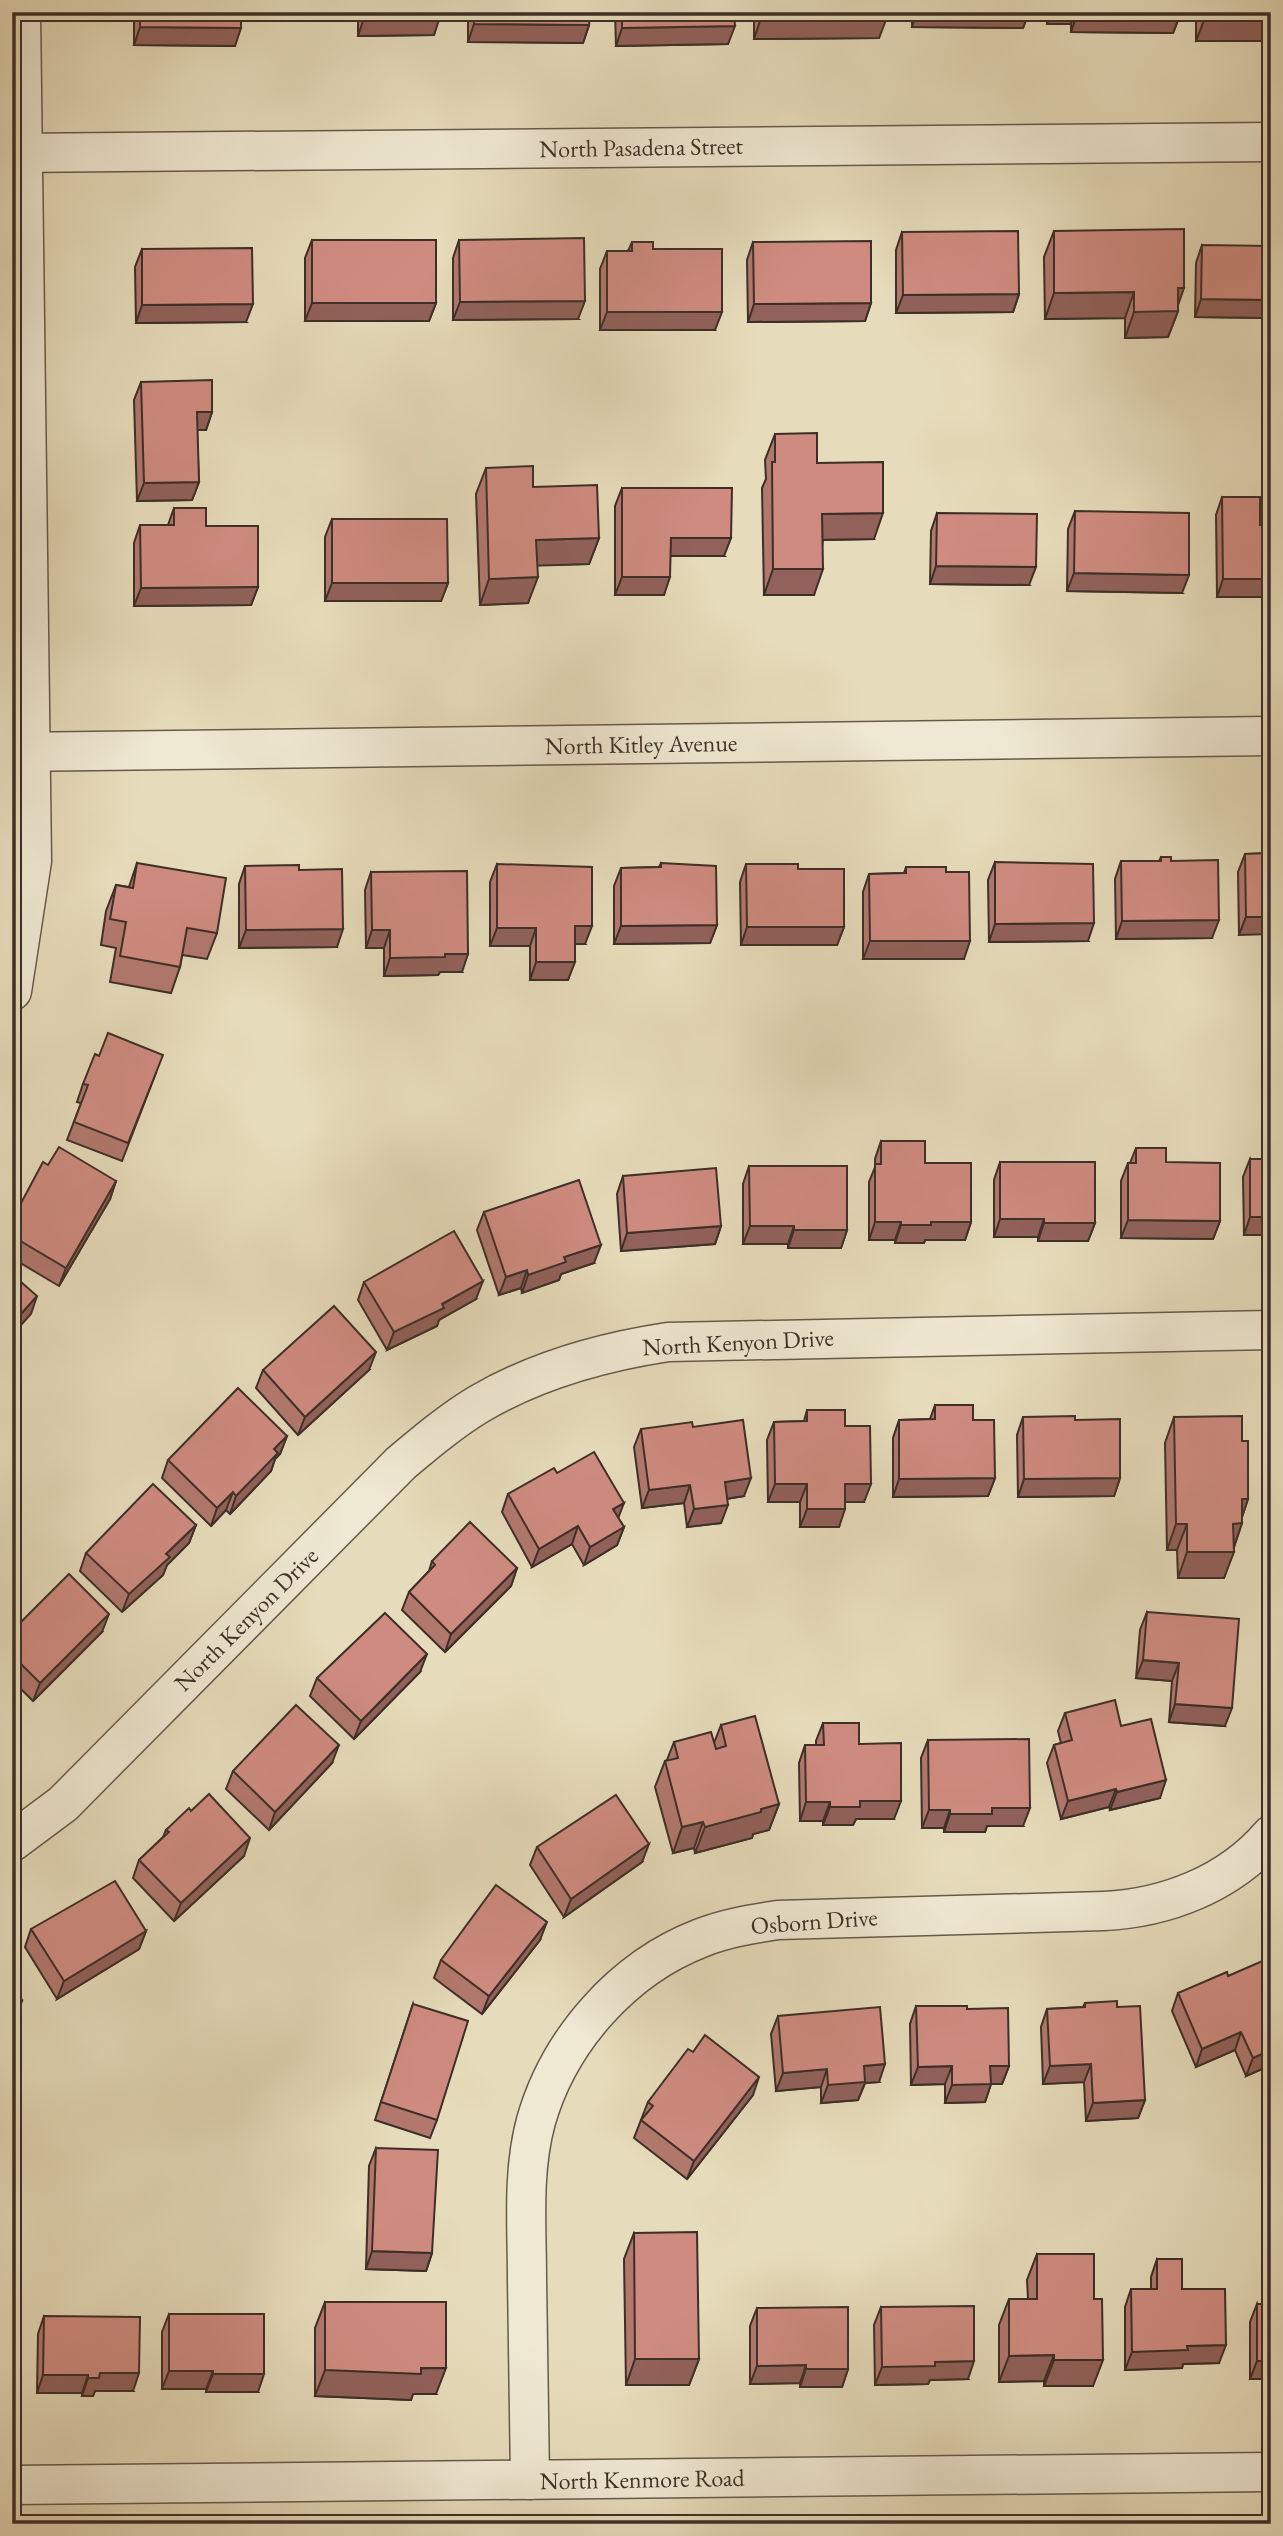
<svg xmlns="http://www.w3.org/2000/svg" width="1283" height="2536" viewBox="0 0 1283 2536" font-family="'EB Garamond',serif">
<style>
.lines{fill:none;stroke-linecap:round;stroke-linejoin:round}
.minor-casing{stroke:#675a4c;stroke-width:41}
.minor{stroke:#efe8d2;stroke-width:38}
.wall{fill:#b2786e;stroke:#3d2f28;stroke-width:2}
.shaded-wall{fill:#91615a;stroke:#3d2f28;stroke-width:2}
.building{fill:#cf8b80;stroke:#3d2f28;stroke-width:2}
.labels{text-anchor:middle;dominant-baseline:central;stroke-width:5;stroke-linejoin:round;paint-order:stroke}
.street-label{font-size:24px;fill:#3d2f28;stroke:#efe8d2}
</style>
<rect width="100%" height="100%" fill="#e6dbba"/>
<filter id="stains"><feTurbulence type="fractalNoise" baseFrequency=".00286" numOctaves="4"/><feColorMatrix values="0 0 0 0 .2 0 0 0 0 .09 0 0 0 0 .02 0 0 0 .5 -.17"/></filter>
<radialGradient id="worn" r=".72"><stop offset=".6" stop-color="#630" stop-opacity="0"/><stop offset="1" stop-color="#630" stop-opacity=".3"/></radialGradient>
<g class="lines">
<g class="minor-casing">
<g id="minor">
<path d="M12,153L1271,142"/>
<path d="M12,752L1271,736"/>
<path d="M12,991L32,861L21,12"/>
<path d="M12,1842L63,1804L401,1463C426,1442 451,1421 479,1404C537,1370 602,1352 668,1342L1271,1330"/>
<path d="M530,2480C529,2413 528,2346 527,2279C527,2226 522,2172 536,2121C559,2040 623,1968 701,1938C726,1928 752,1924 778,1920L1104,1911C1166,1908 1229,1884 1271,1835"/>
<path d="M12,2485L1271,2472"/>
</g>
</g>
<use href="#minor" class="minor"/>
</g>
<g class="wall">
<path d="M134,12H241L235,46L134,45Z"/>
<path d="M305,12H440L434,35L358,36V18H305Z"/>
<path d="M468,12H590L589,25L583,43L468,42Z"/>
<path d="M615,12H734L728,44L616,46Z"/>
<path d="M754,12H886L879,38L754,39Z"/>
<path d="M912,12H1029L1023,28L912,27Z"/>
<path d="M1047,12H1180V15L1173,33L1071,32V24H1047Z"/>
<path d="M1196,12H1271L1196,41Z"/>
<path d="M1054,231L1178,305V311L1168,337L1125,338V318L1045,319L1044,257Z"/>
<path d="M902,232L1019,294L1013,312L896,313V250Z"/>
<path d="M312,240L436,303L429,321H305V258Z"/>
<path d="M459,240L578,319L453,320V258Z"/>
<path d="M632,242L653,249L715,330H600V269L607,251H628Z"/>
<path d="M753,242L871,303L865,321L748,322L747,260Z"/>
<path d="M1202,245L1268,318L1195,317L1196,263Z"/>
<path d="M142,249L246,322L136,323L135,267Z"/>
<path d="M141,382L212,412L206,430H197L199,482L192,500L137,501L134,400Z"/>
<path d="M775,434L817,463L874,539L823,540L814,595H764L762,488L766,479L765,460Z"/>
<path d="M486,468L533,487L599,538L589,564L537,565L528,603L480,605L476,494Z"/>
<path d="M622,488L724,556H670L664,595H615V506Z"/>
<path d="M1222,497L1260,525H1271V597H1217L1216,515Z"/>
<path d="M174,508L206,526L258,587L251,605L134,606V543L140,525H168Z"/>
<path d="M1075,511L1182,593L1067,591L1068,529Z"/>
<path d="M937,513L1029,585L930,584L931,531Z"/>
<path d="M332,519L448,583L441,601H325V537Z"/>
<path d="M1271,853L1239,935L1238,872L1245,854Z"/>
<path d="M1161,857L1171,861L1212,938L1116,939L1115,879L1121,861H1159Z"/>
<path d="M995,862L1088,941L989,942L988,880Z"/>
<path d="M137,863L217,933L207,959L182,955L180,967L171,993L110,982L116,948L101,945L106,911L116,885L129,887Z"/>
<path d="M661,863L717,925L710,943L614,944V886L621,868L659,867Z"/>
<path d="M497,864L585,944H575L568,980H530V946H490V882Z"/>
<path d="M746,864L798,869L844,927L837,945H741L740,882Z"/>
<path d="M245,866L299,870L337,947L239,948V884Z"/>
<path d="M906,867L946,872L964,959H863V892L869,874L904,873Z"/>
<path d="M371,872L462,972H440L438,975L384,976V948H366L365,890Z"/>
<path d="M156,1073L122,1161L67,1140L81,1103L77,1102L83,1084Z"/>
<path d="M881,1141L925,1163L971,1222L965,1240H925L924,1243H895V1240H869V1182L875,1167V1159Z"/>
<path d="M1136,1148L1166,1162L1220,1221L1213,1239L1121,1238V1181L1128,1163H1130Z"/>
<path d="M1250,1159L1271,1235H1244L1243,1177Z"/>
<path d="M1000,1162L1095,1223L1088,1241H1038V1237H994V1180Z"/>
<path d="M48,1165L116,1181L110,1199L59,1286L12,1258V1220Z"/>
<path d="M749,1166L847,1230L841,1248H788V1244H743V1184Z"/>
<path d="M623,1176L721,1226L715,1244L621,1251L617,1194Z"/>
<path d="M484,1212L594,1263L561,1274L559,1280L522,1293L521,1288L499,1295L477,1230Z"/>
<path d="M364,1282L476,1299L439,1320L437,1326L387,1350L358,1300Z"/>
<path d="M263,1370H369L298,1435L256,1388Z"/>
<path d="M935,1405L973,1420L995,1478L988,1496L893,1497V1438L899,1420L930,1419Z"/>
<path d="M807,1410L845,1426L864,1502H845L839,1527H800V1502H768L767,1440L774,1422L804,1421Z"/>
<path d="M1023,1417L1075,1420L1120,1478L1114,1496L1018,1497L1017,1435Z"/>
<path d="M1174,1417L1242,1441L1248,1499L1242,1517V1523L1224,1578H1178L1177,1550H1167L1165,1443Z"/>
<path d="M693,1427L744,1496L727,1499L721,1523L687,1527L684,1503L642,1508L634,1447L641,1429Z"/>
<path d="M287,1436L280,1454L275,1459L271,1471L230,1514L226,1510L211,1526L162,1478L168,1460Z"/>
<path d="M557,1473L618,1518L624,1527L617,1545L584,1565L572,1544L532,1567L502,1512L508,1494Z"/>
<path d="M196,1525L189,1543L167,1565L163,1575L122,1612L80,1571L86,1553Z"/>
<path d="M432,1561L517,1568L511,1586L445,1652L402,1610L409,1592L429,1571Z"/>
<path d="M1147,1612L1225,1726L1169,1722L1172,1681L1136,1678L1140,1630Z"/>
<path d="M12,1631L102,1632L33,1701L12,1680Z"/>
<path d="M420,1672L354,1739L310,1696L317,1678Z"/>
<path d="M1065,1713L1121,1726L1160,1798L1110,1810L1109,1807L1061,1819L1047,1763L1054,1745L1061,1743L1058,1731Z"/>
<path d="M823,1723L859,1744L894,1819H856L853,1825H823V1821H800L799,1763L805,1745H816V1741Z"/>
<path d="M721,1725L779,1804L769,1830L753,1834L752,1838L695,1853L694,1848L673,1853L655,1787L665,1761L667,1760L674,1742L714,1743Z"/>
<path d="M928,1740L1023,1826H987L985,1832H944V1828H922L921,1758Z"/>
<path d="M332,1763L269,1830L226,1789L233,1771Z"/>
<path d="M191,1811L244,1856L174,1921L133,1878L139,1860L163,1837L166,1830Z"/>
<path d="M537,1847L642,1862L564,1917L530,1865Z"/>
<path d="M31,1929L146,1931L139,1949L57,1999L25,1947Z"/>
<path d="M540,1940L482,2014L434,1978L441,1960Z"/>
<path d="M1228,1976L1271,2065L1246,2076L1235,2050L1196,2067L1172,2011L1178,1993Z"/>
<path d="M1085,2003L1117,2007L1145,2100L1138,2118L1086,2121L1084,2082L1043,2084L1041,2027L1047,2009L1083,2007Z"/>
<path d="M413,2004L437,2120L430,2138L375,2120Z"/>
<path d="M916,2006L1009,2066L1002,2084H991L985,2102L945,2103V2084L911,2085L910,2024Z"/>
<path d="M778,2016L879,2082L865,2083L858,2100L821,2103V2087L776,2091L771,2034Z"/>
<path d="M693,2052L753,2095L687,2179L634,2138L648,2102Z"/>
<path d="M376,2148L432,2253L426,2271L366,2269L369,2166Z"/>
<path d="M634,2233L699,2359L689,2385H626L624,2259Z"/>
<path d="M1037,2254L1094,2299L1093,2386H1044V2381L999,2382V2325L1009,2299H1028L1027,2280Z"/>
<path d="M1157,2259L1182,2289L1219,2363L1183,2364L1182,2368L1125,2370V2307L1131,2289H1151V2277Z"/>
<path d="M325,2302L436,2394H413L411,2400L315,2396V2328Z"/>
<path d="M1257,2304L1271,2379H1250V2322Z"/>
<path d="M881,2307L968,2379L930,2380L928,2384L875,2385L874,2325Z"/>
<path d="M757,2308L848,2369L842,2387H800V2383L750,2384V2326Z"/>
<path d="M169,2314L258,2392H206V2389H162V2332Z"/>
<path d="M44,2316L133,2391H95L93,2396H82V2393H37L38,2334Z"/>
</g>
<g class="shaded-wall">
<path d="M307,12H360L358,18H305Z"/>
<path d="M917,12H1029L1023,28L912,27Z"/>
<path d="M1051,12H1075L1071,24H1047Z"/>
<path d="M1077,14L1180,15L1173,33L1071,32Z"/>
<path d="M1206,15H1271V41H1196Z"/>
<path d="M440,17L434,35L358,36L364,18Z"/>
<path d="M886,20L879,38L754,39L760,21Z"/>
<path d="M474,24L589,25L583,43L468,42Z"/>
<path d="M735,26L728,44L616,46L622,28Z"/>
<path d="M140,27L241,28L235,46L134,45Z"/>
<path d="M1178,288H1184L1176,311H1178L1168,337L1125,338L1134,312Z"/>
<path d="M1134,292L1125,318L1045,319L1054,293Z"/>
<path d="M1019,294L1013,312L896,313L903,295Z"/>
<path d="M1201,299L1271,300V312L1268,318L1195,317Z"/>
<path d="M585,301L578,319L453,320L460,302Z"/>
<path d="M312,303H436L429,321H305Z"/>
<path d="M871,303L865,321L748,322L754,304Z"/>
<path d="M253,304L246,322L136,323L142,305Z"/>
<path d="M607,312H722L715,330H600Z"/>
<path d="M197,412H212L206,430H190Z"/>
<path d="M199,482L192,500L137,501L144,483Z"/>
<path d="M883,513L874,539L813,540L822,514Z"/>
<path d="M599,538L589,564L527,566L536,540Z"/>
<path d="M671,538H731L724,556H664Z"/>
<path d="M936,566L1036,567L1029,585L930,584Z"/>
<path d="M773,569H823L814,595H764Z"/>
<path d="M1074,573L1189,575L1182,593L1067,591Z"/>
<path d="M538,577L528,603L480,605L489,579Z"/>
<path d="M622,577H670L664,595H615Z"/>
<path d="M1223,579H1271V597H1217Z"/>
<path d="M332,583H448L441,601H325Z"/>
<path d="M258,587L251,605L134,606L141,588Z"/>
<path d="M1246,917H1271V934L1239,935Z"/>
<path d="M1219,920L1212,938L1116,939L1122,921Z"/>
<path d="M1094,923L1088,941L989,942L995,924Z"/>
<path d="M717,925L710,943L614,944L621,926Z"/>
<path d="M575,926H592L585,944H568Z"/>
<path d="M747,927H844L837,945H741Z"/>
<path d="M497,928H536L530,946H490Z"/>
<path d="M343,929L337,947L239,948L246,930Z"/>
<path d="M372,930H390L384,948H366Z"/>
<path d="M870,941H970L964,959H863Z"/>
<path d="M445,954H468L462,972H440L438,975L384,976L390,958Z"/>
<path d="M536,962H575L568,980H530Z"/>
<path d="M116,1181L110,1199L59,1286L66,1268Z"/>
<path d="M1250,1217H1271V1235H1244Z"/>
<path d="M1000,1219H1044L1038,1237H994Z"/>
<path d="M1128,1220L1220,1221L1213,1239L1121,1238Z"/>
<path d="M875,1222H901L895,1240H869Z"/>
<path d="M931,1222H971L965,1240H925L924,1243H895L901,1225Z"/>
<path d="M1044,1223H1095L1088,1241H1038Z"/>
<path d="M721,1226L715,1244L621,1251L627,1233Z"/>
<path d="M750,1226H794L788,1244H743Z"/>
<path d="M794,1230H847L841,1248H788Z"/>
<path d="M601,1245L594,1263L561,1274L559,1280L522,1293L528,1275L564,1257Z"/>
<path d="M527,1270L521,1288L499,1295L506,1277Z"/>
<path d="M483,1281L476,1299L439,1320L437,1326L387,1350L394,1332Z"/>
<path d="M37,1296L31,1314L12,1335V1324Z"/>
<path d="M376,1352L369,1370L298,1435L305,1417Z"/>
<path d="M287,1436L280,1454L275,1459L271,1471L230,1514L236,1496L274,1449Z"/>
<path d="M751,1478L744,1496L718,1500L725,1482Z"/>
<path d="M995,1478L988,1496L893,1497L899,1479Z"/>
<path d="M1120,1478L1114,1496L1018,1497L1024,1479Z"/>
<path d="M775,1484H807L800,1502H768Z"/>
<path d="M845,1484H871L864,1502H838Z"/>
<path d="M690,1485L684,1503L642,1508L649,1490Z"/>
<path d="M233,1492L226,1510L211,1526L217,1508Z"/>
<path d="M1242,1499H1248L1240,1523H1242L1233,1549L1224,1550Z"/>
<path d="M624,1503L617,1521L613,1509Z"/>
<path d="M728,1505L721,1523L687,1527L694,1509Z"/>
<path d="M807,1509H845L839,1527H800Z"/>
<path d="M1176,1524H1187L1177,1550H1167Z"/>
<path d="M196,1525L189,1543L167,1565L163,1575L122,1612L129,1594L166,1554Z"/>
<path d="M578,1526L572,1544L532,1567L539,1549Z"/>
<path d="M624,1527L617,1545L584,1565L590,1547Z"/>
<path d="M1187,1552H1234L1224,1578H1178Z"/>
<path d="M517,1568L511,1586L445,1652L451,1634Z"/>
<path d="M109,1614L102,1632L33,1701L40,1683Z"/>
<path d="M427,1654L420,1672L354,1739L361,1721Z"/>
<path d="M1143,1660L1179,1663L1172,1681L1136,1678Z"/>
<path d="M1175,1704L1232,1708L1225,1726L1169,1722Z"/>
<path d="M339,1745L332,1763L269,1830L275,1812Z"/>
<path d="M1166,1780L1160,1798L1110,1810L1117,1792Z"/>
<path d="M1116,1789L1109,1807L1061,1819L1068,1801Z"/>
<path d="M860,1801H901L894,1819H856L853,1825H823L830,1807Z"/>
<path d="M806,1802H830L823,1821H800Z"/>
<path d="M779,1804L769,1830L753,1834L752,1838L695,1853L705,1827L761,1809Z"/>
<path d="M992,1808H1030L1023,1826H987L985,1832H944L950,1814Z"/>
<path d="M929,1810H950L944,1828H922Z"/>
<path d="M703,1822L694,1848L673,1853L682,1827Z"/>
<path d="M250,1838L244,1856L174,1921L181,1903Z"/>
<path d="M649,1844L642,1862L564,1917L571,1899Z"/>
<path d="M547,1922L540,1940L482,2014L489,1996Z"/>
<path d="M146,1931L139,1949L57,1999L64,1981Z"/>
<path d="M22,2001L16,2019L12,2021V2005Z"/>
<path d="M1241,2032L1235,2050L1196,2067L1202,2049Z"/>
<path d="M1271,2050V2065L1246,2076L1253,2058Z"/>
<path d="M885,2064L879,2082L865,2083L858,2100L821,2103L828,2085L864,2066Z"/>
<path d="M1091,2064L1084,2082L1043,2084L1050,2066Z"/>
<path d="M952,2066L945,2084L911,2085L918,2067Z"/>
<path d="M990,2066H1009L1002,2084H988H991L985,2102L945,2103L952,2085Z"/>
<path d="M827,2069L821,2087L776,2091L783,2073Z"/>
<path d="M759,2077L753,2095L687,2179L694,2161Z"/>
<path d="M1145,2100L1138,2118L1086,2121L1093,2103Z"/>
<path d="M372,2251L432,2253L426,2271L366,2269Z"/>
<path d="M1226,2345L1219,2363L1183,2364L1182,2368L1125,2370L1132,2352L1187,2346Z"/>
<path d="M1054,2355L1044,2381L999,2382L1009,2356Z"/>
<path d="M635,2359H699L689,2385H626Z"/>
<path d="M1054,2360H1103L1093,2386H1044Z"/>
<path d="M974,2361L968,2379L930,2380L928,2384L875,2385L882,2367L935,2362Z"/>
<path d="M1257,2361H1271V2379H1250Z"/>
<path d="M806,2365L800,2383L750,2384L757,2366Z"/>
<path d="M446,2368L436,2394H413L411,2400L315,2396L325,2370Z"/>
<path d="M806,2369H848L842,2387H800Z"/>
<path d="M169,2371H213L206,2389H162Z"/>
<path d="M100,2373H139L133,2391H95L93,2396H82L88,2378Z"/>
<path d="M213,2374H264L258,2392H206Z"/>
<path d="M43,2375H88L82,2393H37Z"/>
</g>
<g class="building">
<path d="M140,12H241V28L140,27Z"/>
<path d="M364,12H440V17L364,18Z"/>
<path d="M475,12H590L589,25L474,24Z"/>
<path d="M622,12H734L735,26L622,28Z"/>
<path d="M760,12H886V20L760,21Z"/>
<path d="M1077,12H1180V15L1077,14Z"/>
<rect x="1206" y="12" width="65" height="3"/>
<path d="M1184,229V288H1178V311L1134,312V292L1054,293V231Z"/>
<path d="M1018,231L1019,294L903,295L902,232Z"/>
<path d="M584,238L585,301L460,302L459,240Z"/>
<rect x="312" y="240" width="124" height="63"/>
<path d="M871,241V303L754,304L753,242Z"/>
<path d="M632,242H653V249H722V312H607V251H632Z"/>
<path d="M1202,245L1271,246V300L1201,299Z"/>
<path d="M252,248L253,304L142,305V249Z"/>
<path d="M212,380V412H197L199,482L144,483L141,382Z"/>
<path d="M817,433V463L883,462V513L822,514L823,569H773L772,462H775V434Z"/>
<path d="M533,466V487L597,485L599,538L536,540L538,577L489,579L486,468Z"/>
<path d="M622,488H732L731,538H671L670,577H622Z"/>
<path d="M1222,497H1260V525H1271V579H1223Z"/>
<path d="M174,508H206V526H258V587L141,588L140,525H174Z"/>
<path d="M1075,511L1189,513V575L1074,573Z"/>
<path d="M937,513L1037,514L1036,567L936,566Z"/>
<path d="M332,519H447L448,583H332Z"/>
<path d="M1271,853V917H1246L1245,854Z"/>
<path d="M1161,857H1171V861L1218,860L1219,920L1122,921L1121,861H1161Z"/>
<path d="M995,862L1093,864L1094,923L995,924Z"/>
<path d="M137,863L226,878L217,933L187,928L180,967L120,956L126,922L110,919L116,885L133,888Z"/>
<path d="M661,863L716,866L717,925L621,926V868L661,867Z"/>
<path d="M497,864L592,867V926H575V962H536V928H497Z"/>
<path d="M746,864H798V869H844V927H747Z"/>
<path d="M299,865V870L342,869L343,929L246,930L245,866Z"/>
<path d="M906,867H946V872H969L970,941H870L869,874L906,873Z"/>
<path d="M467,871L468,954H445V957L390,958V930H372L371,872Z"/>
<path d="M108,1033L163,1055L128,1143L74,1122L88,1085L83,1084L95,1054L99,1056Z"/>
<path d="M881,1141H925V1163H971V1222H931V1225H901V1222H875V1164H881Z"/>
<path d="M59,1147L116,1181L66,1268L12,1236V1220L43,1162L48,1165Z"/>
<path d="M1136,1148H1166V1162L1220,1163V1221L1128,1220V1163H1136Z"/>
<rect x="1250" y="1159" width="21" height="58"/>
<path d="M1000,1162H1095V1223H1044V1219H1000Z"/>
<path d="M749,1166H847V1230H794V1226H750Z"/>
<path d="M716,1168L721,1226L627,1233L623,1176Z"/>
<path d="M579,1180L601,1245L564,1257L566,1262L528,1275L527,1270L506,1277L484,1212Z"/>
<path d="M454,1231L483,1281L442,1304L444,1308L394,1332L364,1282Z"/>
<path d="M12,1274L37,1296L12,1324Z"/>
<path d="M334,1306L376,1352L305,1417L263,1370Z"/>
<path d="M238,1388L287,1436L274,1449L278,1453L236,1496L233,1492L217,1508L168,1460Z"/>
<path d="M935,1405H973V1420H994L995,1478L899,1479V1420L935,1419Z"/>
<path d="M807,1410H845V1426H870L871,1484H845V1509H807V1484H775L774,1422L807,1421Z"/>
<path d="M1075,1416V1420L1120,1419V1478L1024,1479L1023,1417Z"/>
<path d="M1242,1416V1441H1248V1499H1242V1523L1233,1524L1234,1552H1187V1524H1176L1174,1417Z"/>
<path d="M743,1420L751,1478L725,1482L728,1505L694,1509L690,1485L649,1490L641,1429L692,1422L693,1427Z"/>
<path d="M594,1452L624,1503L613,1509L624,1527L590,1547L578,1526L539,1549L508,1494L554,1468L557,1473Z"/>
<path d="M153,1484L196,1525L166,1554L170,1557L129,1594L86,1553Z"/>
<path d="M470,1522L517,1568L451,1634L409,1592L435,1565L432,1561Z"/>
<path d="M69,1574L109,1614L40,1683L12,1655V1631Z"/>
<path d="M1147,1612L1239,1619L1232,1708L1175,1704L1179,1663L1143,1660Z"/>
<path d="M385,1613L427,1654L361,1721L317,1678Z"/>
<path d="M1115,1700L1121,1726L1151,1719L1166,1780L1117,1792L1116,1789L1068,1801L1054,1745L1072,1740L1065,1713Z"/>
<path d="M296,1705L339,1745L275,1812L233,1771Z"/>
<path d="M755,1716L779,1804L761,1809V1812L705,1827L703,1822L682,1827L665,1761L678,1758L674,1742L711,1732L716,1749L726,1746L721,1725Z"/>
<path d="M823,1723H859V1744L901,1743V1801H860V1807H830V1802H806L805,1745H824Z"/>
<path d="M1029,1739L1030,1808H992V1814H950V1810H929L928,1740Z"/>
<path d="M209,1794L250,1838L181,1903L139,1860L169,1832L166,1830L189,1808L191,1811Z"/>
<path d="M616,1795L649,1844L571,1899L537,1847Z"/>
<path d="M115,1881L146,1931L64,1981L31,1929Z"/>
<path d="M496,1885L547,1922L489,1996L441,1960Z"/>
<path d="M1267,1959L1271,1967V2050L1253,2058L1241,2032L1202,2049L1178,1993L1227,1972L1228,1976Z"/>
<path d="M12,1971L22,2001L12,2005Z"/>
<path d="M1117,2001V2007L1140,2006L1145,2100L1093,2103L1091,2064L1050,2066L1047,2009L1085,2007V2003Z"/>
<path d="M413,2004L468,2021L437,2120L381,2102Z"/>
<path d="M916,2006H967V2009L1008,2008L1009,2066H990L991,2084L952,2085V2066L918,2067Z"/>
<path d="M880,2007L885,2064L864,2066L865,2082L828,2085L827,2069L783,2073L778,2016Z"/>
<path d="M705,2035L759,2077L694,2161L641,2120L653,2106L648,2102L688,2049L693,2052Z"/>
<path d="M376,2148L438,2150L432,2253L372,2251Z"/>
<path d="M697,2232L699,2359H635L634,2233Z"/>
<path d="M1037,2254H1094V2299H1102L1103,2360H1054V2355L1009,2356V2299H1037Z"/>
<path d="M1157,2259H1182V2289H1225L1226,2345L1187,2346L1188,2350L1132,2352L1131,2289H1157Z"/>
<path d="M325,2302H446V2368H421V2374L325,2370Z"/>
<rect x="1257" y="2304" width="14" height="57"/>
<path d="M974,2306V2361L935,2362V2366L882,2367L881,2307Z"/>
<path d="M848,2307V2369H806V2365L757,2366V2308Z"/>
<path d="M169,2314H264V2374H213V2371H169Z"/>
<path d="M44,2316L140,2317L139,2373H100L99,2378H88V2375H43Z"/>
<rect x="12" y="2323" width="3" height="56"/>
</g>
<g class="labels">
<g class="street-label">
<text transform="translate(641 147) rotate(-1)">North Pasadena Street</text>
<text transform="translate(641 744) rotate(-1)">North Kitley Avenue</text>
<text transform="translate(738 1342) rotate(-3)">North Kenyon Drive</text>
<text transform="translate(246 1619) rotate(-45)">North Kenyon Drive</text>
<text transform="translate(814 1921) rotate(-4)">Osborn Drive</text>
<text transform="translate(642 2479) rotate(-1)">North Kenmore Road</text>
</g>
</g>
<rect width="1283" height="2536" fill="none" stroke="#e6dbba" stroke-width="42"/>
<rect x="14" y="14" width="1255" height="2508" fill="none" stroke="#3d2f28" stroke-width="3.5"/>
<rect x="21" y="21" width="1241" height="2494" fill="none" stroke="#3d2f28" stroke-width="2"/>
<rect width="100%" height="100%" filter="url(#stains)"/>
<rect width="100%" height="100%" fill="url(#worn)"/>
</svg>
